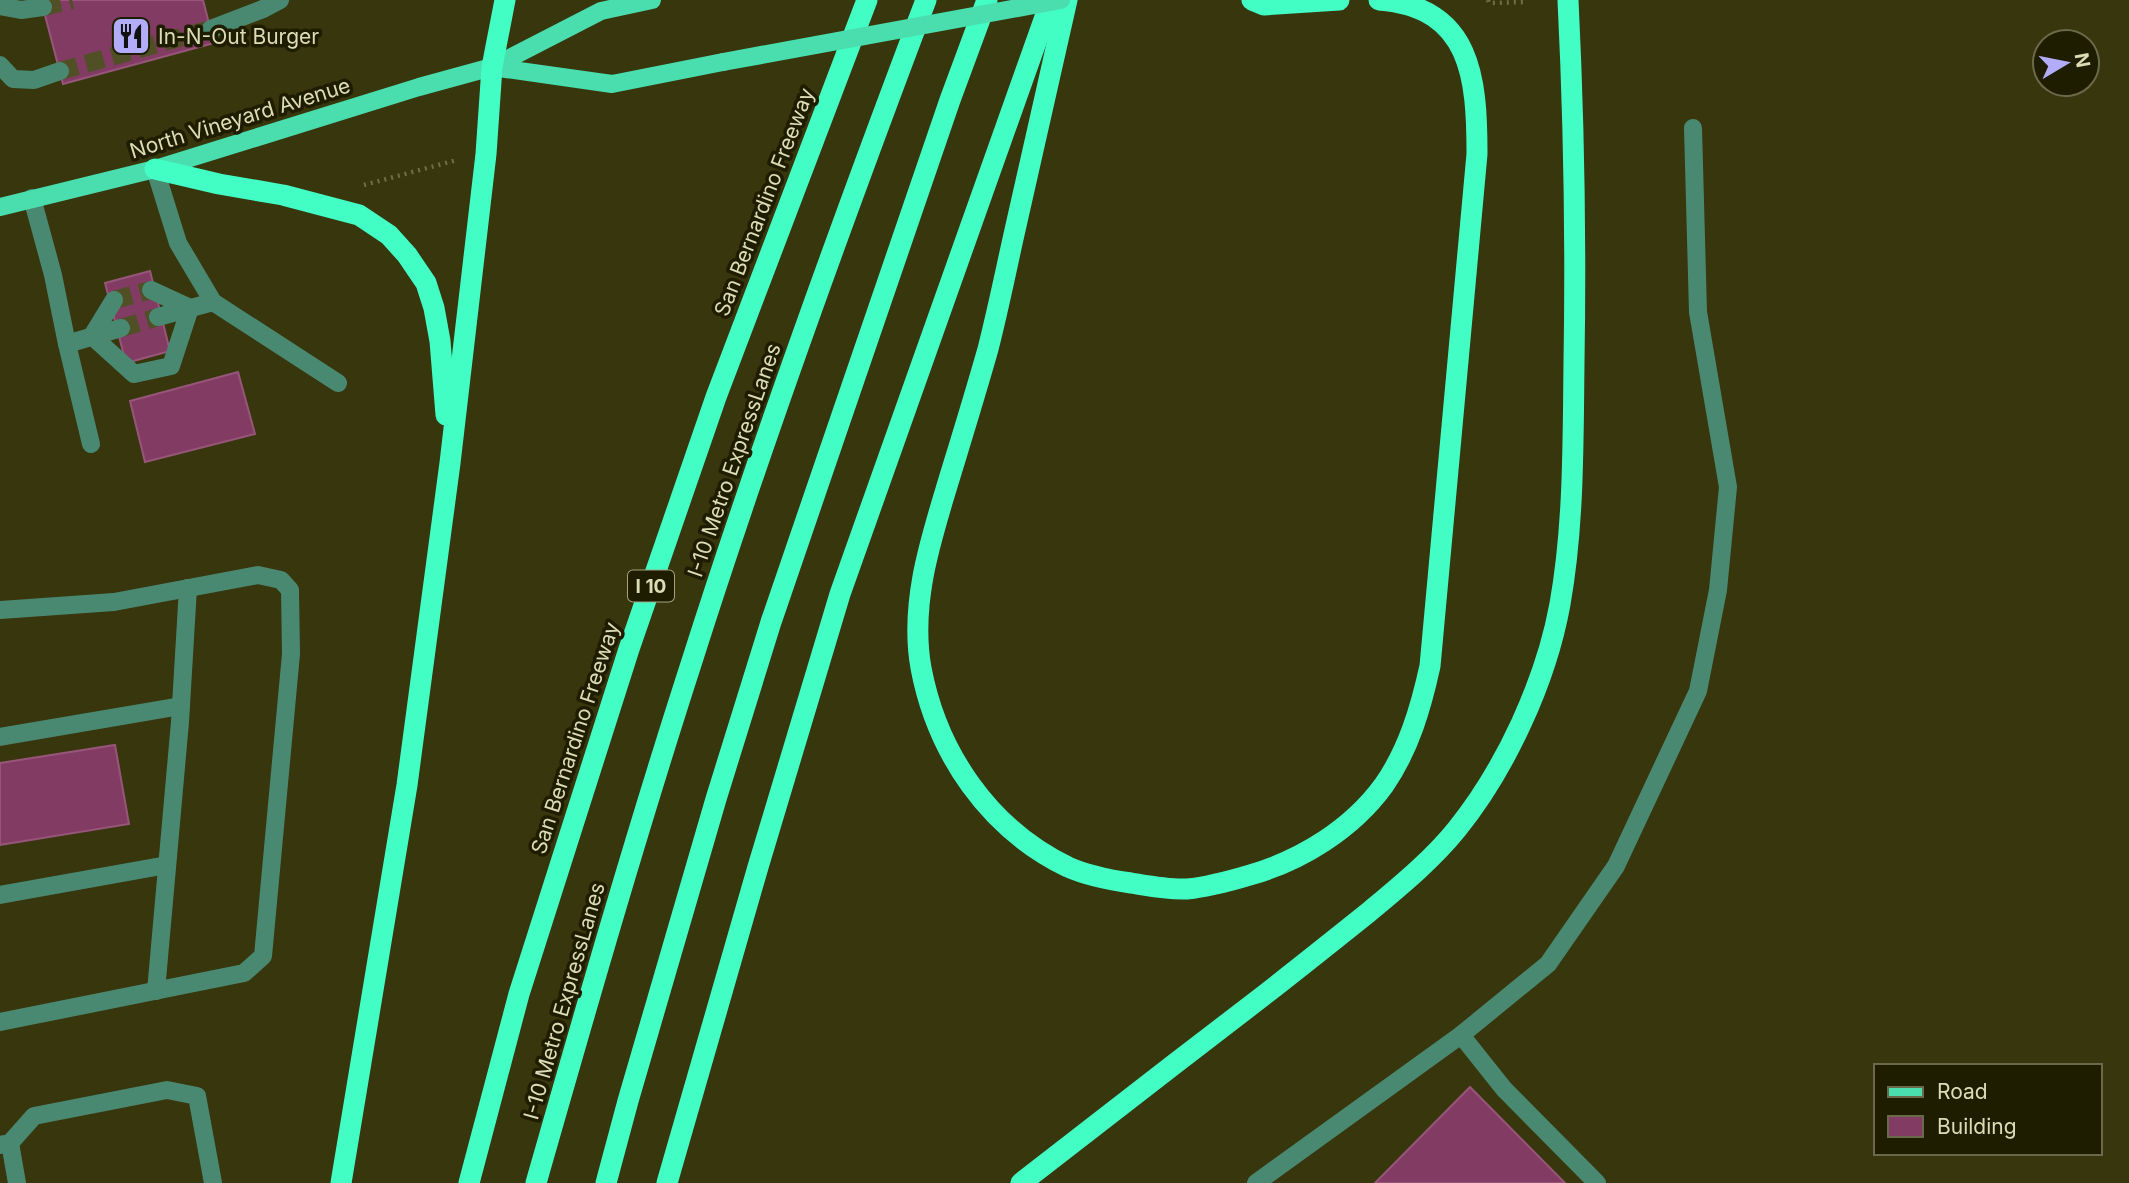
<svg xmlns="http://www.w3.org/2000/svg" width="2129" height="1183" viewBox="0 0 2129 1183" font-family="Inter,sans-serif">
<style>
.building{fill:#823c63;stroke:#975679;stroke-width:2}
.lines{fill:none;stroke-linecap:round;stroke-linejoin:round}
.minor-tunnel{stroke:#504f26;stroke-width:18;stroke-dasharray:18 9;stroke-linecap:butt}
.path{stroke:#6f6f47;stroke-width:4.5;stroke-dasharray:2 5;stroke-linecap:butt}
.minor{stroke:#4a8971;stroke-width:18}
.major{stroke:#4addad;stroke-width:18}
.highway{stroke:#42fec4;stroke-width:21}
.major-bridge{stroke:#4addad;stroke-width:18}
.labels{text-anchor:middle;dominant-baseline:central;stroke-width:7;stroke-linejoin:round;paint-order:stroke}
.shield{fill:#1e1d00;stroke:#a3a380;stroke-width:2}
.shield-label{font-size:19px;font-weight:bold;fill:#dcdcb7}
.poi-label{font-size:21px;fill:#dcdcb7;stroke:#1e1d00;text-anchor:start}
.street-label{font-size:21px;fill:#dcdcb7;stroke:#1e1d00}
</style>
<rect width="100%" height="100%" fill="#37360d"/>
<g class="building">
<path d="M41,0H203L214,43L63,84Z"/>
<path d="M150,271L170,351L126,363L105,283Z"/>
<path d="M238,372L255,434L145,462L130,401Z"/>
<path d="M115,745L129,824L0,845V763Z"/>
<path d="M1470,1087L1565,1183H1375Z"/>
</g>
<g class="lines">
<g class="minor-tunnel">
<path d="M43,7L72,0"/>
<path d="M60,71L211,29"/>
<path d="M114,300L151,290"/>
<path d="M121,328L158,317"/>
</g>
<g class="path">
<path d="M1488,0L1489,3L1527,2"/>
<path d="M364,185L457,160"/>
</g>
<g class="minor">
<path d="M0,6L21,10L43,7"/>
<path d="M211,29L263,9L280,0"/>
<path d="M0,65L13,79L34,80L60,71"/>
<path d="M155,169L178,243L213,302L158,317"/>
<path d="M32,198L53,275L67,344L121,328"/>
<path d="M114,300L92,336L134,374L171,366L190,308L151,290"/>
<path d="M213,302L338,383"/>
<path d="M67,344L91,444"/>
<path d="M0,610L114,602L258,575L281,580L290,590L291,654L263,956L244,973L0,1022"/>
<path d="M0,737L181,706"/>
<path d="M0,895L167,865"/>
<path d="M156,991L180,722L188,588"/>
<path d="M10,1143L17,1183"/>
<path d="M0,1145L10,1143L34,1116L167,1090L197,1096L213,1183"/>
<path d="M1256,1183L1461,1035"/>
<path d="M1597,1183L1504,1089L1461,1035L1548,964L1616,866L1698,691L1718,590L1728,487L1698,312L1693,128"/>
</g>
<g class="major">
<path d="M492,67L612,84L723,62"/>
<path d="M0,207L155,169L419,87L492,67L601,11L652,0"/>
</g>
<g class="highway">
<path d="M1067,0C1050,77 1032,153 1015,230C1006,270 998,310 988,349C975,395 961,440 947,486C929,545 910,606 921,668C937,753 989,829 1068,867C1088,876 1110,880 1131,883C1149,886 1169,890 1187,889C1208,887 1230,881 1250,875C1302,860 1352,829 1384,785C1409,749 1421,707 1430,666L1477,154C1477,79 1472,7 1379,0"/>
<path d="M1252,0L1264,5L1339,0"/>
<path d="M155,169L219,184L283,195L359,215L389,235L407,255L426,283L434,308L440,341L446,415"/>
<path d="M341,1183L407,785L450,463L486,154L492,67L505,0"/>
<path d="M469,1183L519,994L629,649L716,397L867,0"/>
<path d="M536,1183C586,1008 636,834 692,661C763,438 843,219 926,0"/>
<path d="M606,1183L628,1101L716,799L771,622L950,100L987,0"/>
<path d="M667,1183L758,867L840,594L1051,0"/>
<path d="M1021,1183C1102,1120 1182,1058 1263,996C1299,968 1334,940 1369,912C1400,886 1432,860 1457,829C1506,768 1546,681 1560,604C1574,525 1573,443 1574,363C1576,242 1574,121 1568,0"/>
</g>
<path class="major-bridge" d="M723,62L1061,0"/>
</g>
<defs>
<g id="restaurant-square" transform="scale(2.0125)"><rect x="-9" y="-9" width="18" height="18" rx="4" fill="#b3adf9" stroke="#1e1d00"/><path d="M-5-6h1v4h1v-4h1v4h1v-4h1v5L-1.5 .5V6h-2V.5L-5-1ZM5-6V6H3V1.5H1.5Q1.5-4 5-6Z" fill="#111"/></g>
</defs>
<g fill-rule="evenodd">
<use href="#restaurant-square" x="131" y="36"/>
</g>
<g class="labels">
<rect class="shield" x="628" y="570.5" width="46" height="31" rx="5"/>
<g class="shield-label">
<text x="651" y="586">I 10</text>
</g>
<g class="poi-label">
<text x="158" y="36">In-N-Out Burger</text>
</g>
<g class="street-label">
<text transform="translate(240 118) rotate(-17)">North Vineyard Avenue</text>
<text transform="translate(764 202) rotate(-69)">San Bernardino Freeway</text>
<text transform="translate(734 460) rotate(-71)">I-10 Metro ExpressLanes</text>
<text transform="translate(575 738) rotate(-72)">San Bernardino Freeway</text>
<text transform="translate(564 1001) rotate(-74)">I-10 Metro ExpressLanes</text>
</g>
</g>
<rect x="1874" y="1064" width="228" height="91" fill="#1e1d00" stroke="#6a6949" stroke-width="2"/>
<rect x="1888" y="1087" width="35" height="10" fill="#4addad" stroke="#6a6949" stroke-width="2"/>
<text x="1937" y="1099" font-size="21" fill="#dcdcb7">Road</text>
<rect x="1888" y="1116" width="35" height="21" fill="#823c63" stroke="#6a6949" stroke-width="2"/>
<text x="1937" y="1134" font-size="21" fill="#dcdcb7">Building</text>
<g transform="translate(2066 63) rotate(80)"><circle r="33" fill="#1e1d00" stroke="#6a6949" stroke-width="2"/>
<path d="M0-5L12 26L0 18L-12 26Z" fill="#b3adf9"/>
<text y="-10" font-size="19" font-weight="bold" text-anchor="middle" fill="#dcdcb7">N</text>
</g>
</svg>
